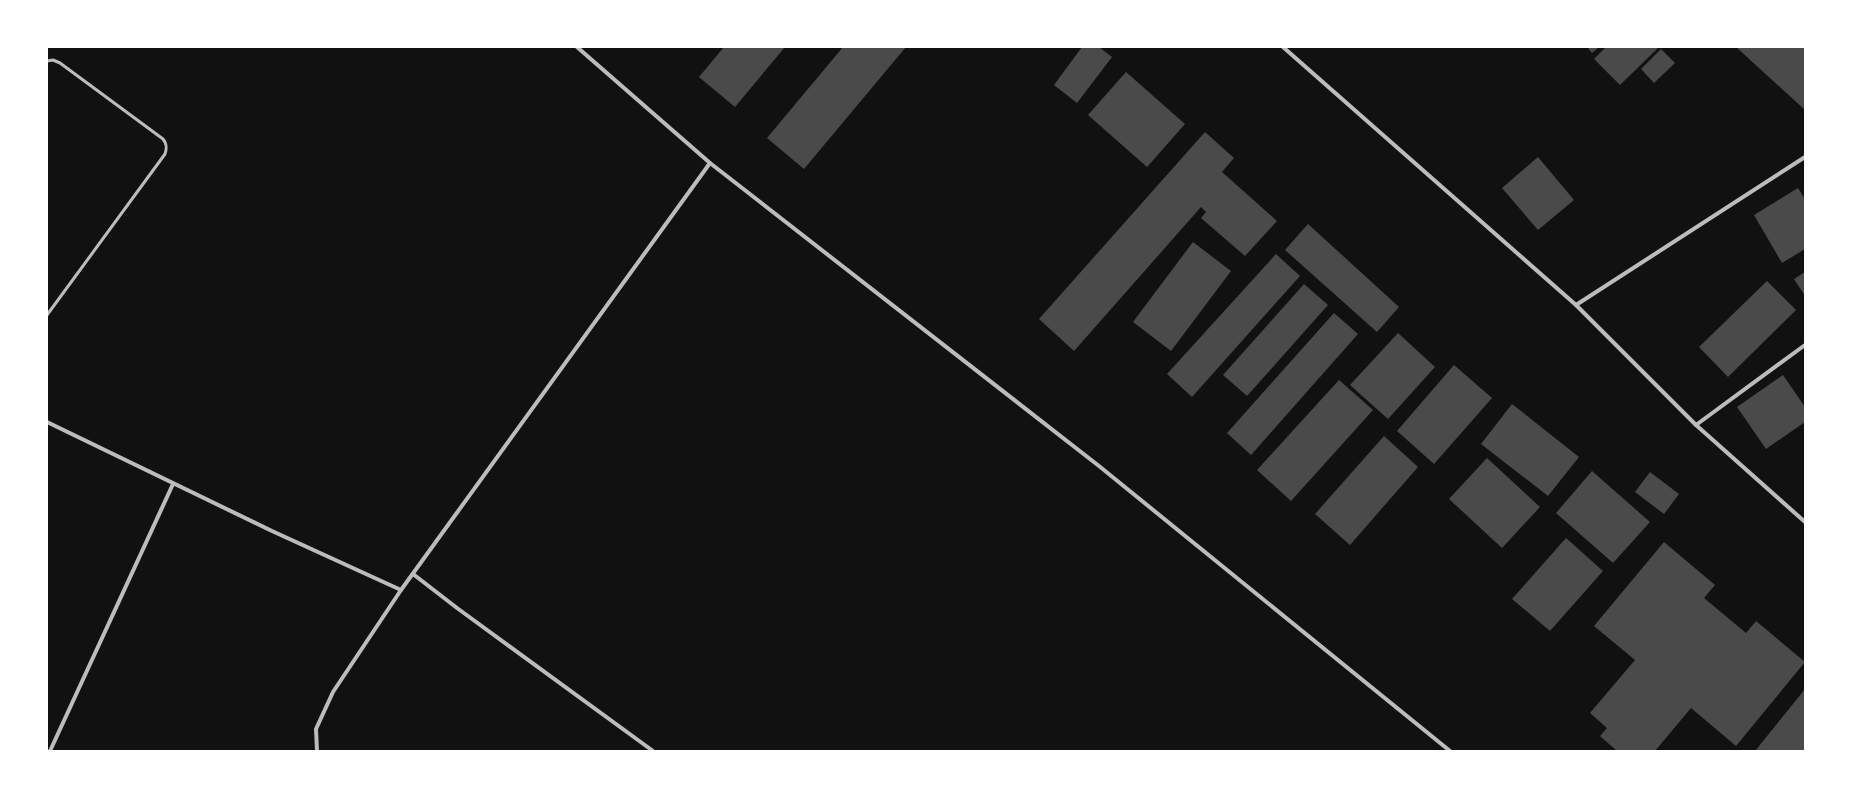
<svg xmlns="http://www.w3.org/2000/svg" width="1852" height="798" viewBox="0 0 1852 798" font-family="Manrope,sans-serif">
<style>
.building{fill:#4a4a4a}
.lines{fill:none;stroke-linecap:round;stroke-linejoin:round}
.service{stroke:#bcbcbc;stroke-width:3}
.minor{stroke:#bcbcbc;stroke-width:4}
</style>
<rect width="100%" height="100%" fill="#111"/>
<g class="building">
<path d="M724,47H785L735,107L699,77Z"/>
<path d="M843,47H906L804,169L767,138Z"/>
<path d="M1082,47H1099L1112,57L1077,103L1054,85Z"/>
<path d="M1587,47H1599L1592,53Z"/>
<path d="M1606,47H1659L1620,85L1594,59Z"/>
<path d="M1736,47H1805V110Z"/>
<path d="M1661,49L1675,63L1654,83L1641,69Z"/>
<path d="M1126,72L1185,124L1147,167L1088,115Z"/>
<path d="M1205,132L1234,158L1222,172L1277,221L1245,256L1201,218L1206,212L1201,207L1074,351L1039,319Z"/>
<path d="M1538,157L1574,200L1538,230L1502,188Z"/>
<path d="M1798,188L1805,199V249L1782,263L1754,215Z"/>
<path d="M1308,224L1399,307L1377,332L1285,250Z"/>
<path d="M1193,242L1231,271L1171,351L1133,322Z"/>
<path d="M1276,254L1300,276L1192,397L1167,374Z"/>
<path d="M1805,272V296L1794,279Z"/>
<path d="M1767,281L1796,310L1728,377L1699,347Z"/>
<path d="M1304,284L1328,305L1247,396L1223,375Z"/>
<path d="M1334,313L1358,334L1251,455L1227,433Z"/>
<path d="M1398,333L1435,367L1388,419L1350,385Z"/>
<path d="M1454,365L1492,398L1434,464L1397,431Z"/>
<path d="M1783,375L1805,407V422L1766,449L1737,407Z"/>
<path d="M1339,380L1373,410L1291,501L1257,470Z"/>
<path d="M1512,404L1579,457L1548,496L1481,444Z"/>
<path d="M1384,436L1418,467L1350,545L1315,514Z"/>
<path d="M1487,458L1540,507L1502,548L1449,499Z"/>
<path d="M1592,471L1650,522L1613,563L1556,513Z"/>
<path d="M1650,472L1679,494L1664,514L1635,492Z"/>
<path d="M1566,538L1603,571L1550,631L1512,599Z"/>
<path d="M1664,542L1715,585L1704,598L1746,633L1756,621L1805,662L1736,746L1691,708L1655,751H1617L1600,736L1607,728L1590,713L1635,660L1594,626Z"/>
<path d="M1805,689V751H1755Z"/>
</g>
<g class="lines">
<path class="service" d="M47,61L53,60L60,63L163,139C167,144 167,148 165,154L47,315"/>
<g class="minor">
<path d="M577,47L710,163L1099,466L1450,751"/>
<path d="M1283,47L1576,305L1696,425L1805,522"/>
<path d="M1576,305L1805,157"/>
<path d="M47,422L272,531L401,590"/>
<path d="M1696,425L1805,345"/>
<path d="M413,574L457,608L653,751"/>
<path d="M50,751L173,484"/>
<path d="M317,751L316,729L333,692L401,590L710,163"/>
</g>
</g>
<rect width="1852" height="798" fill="none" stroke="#ffffff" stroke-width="96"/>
</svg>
